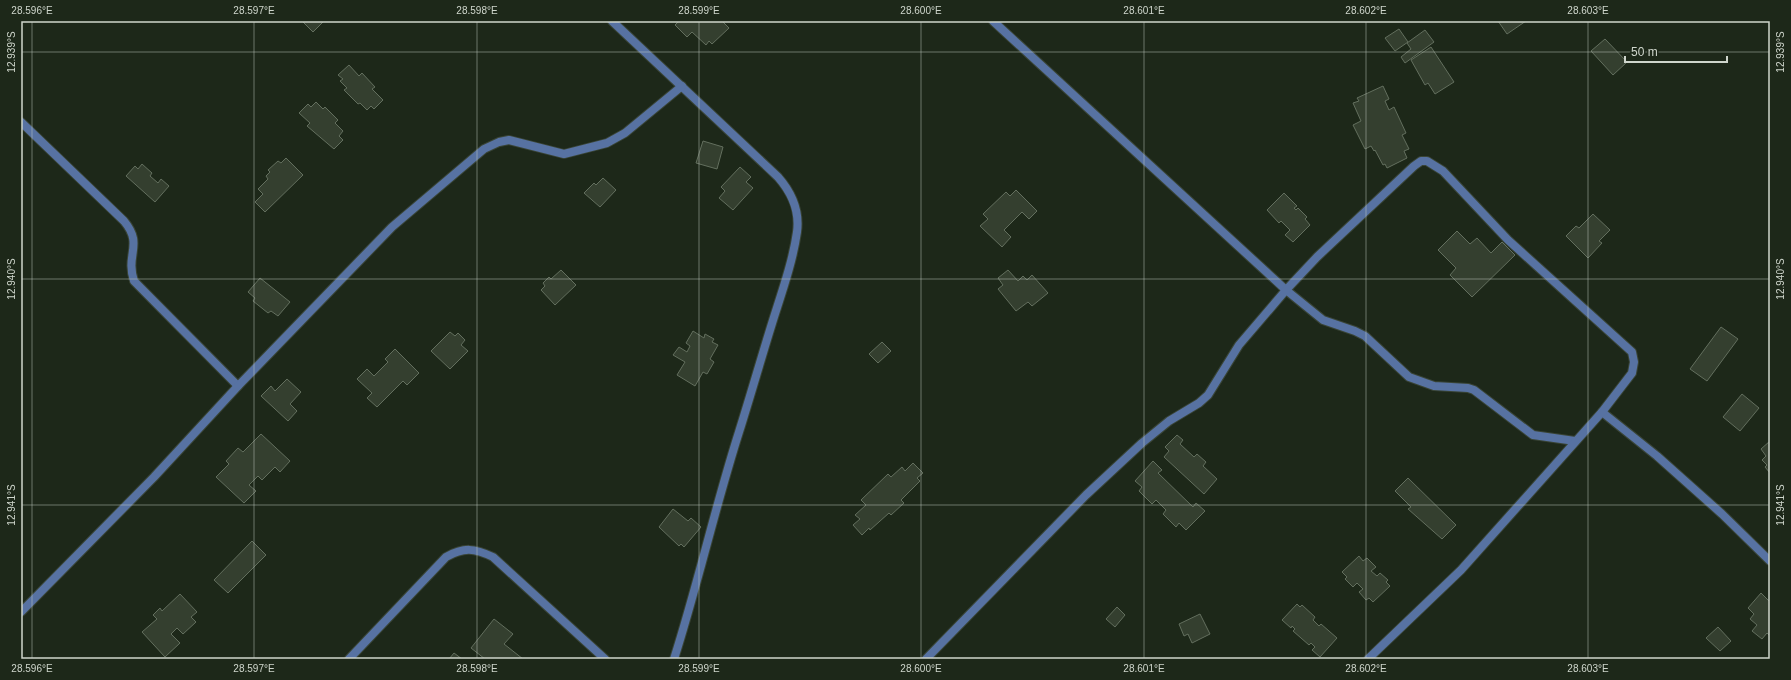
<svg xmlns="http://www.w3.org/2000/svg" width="1791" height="680" viewBox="0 0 1791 680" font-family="Arial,sans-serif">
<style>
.building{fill:#343f2f;stroke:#636f5e}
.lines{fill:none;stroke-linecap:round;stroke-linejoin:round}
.street-casing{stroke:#394436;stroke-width:10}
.street{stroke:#5772a2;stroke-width:8}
.ticks{fill:none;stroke:#cfd6cc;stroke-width:1;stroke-opacity:0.45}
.neatline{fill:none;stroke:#cfd6cc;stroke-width:1.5}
.ticks-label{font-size:10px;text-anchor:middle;fill:#cfd6cc}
</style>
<rect width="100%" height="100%" fill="#1d2819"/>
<g class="building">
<path d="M302,21H324L313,32Z"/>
<path d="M679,21H722L729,28L712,44L709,41L706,45L692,32L687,37L675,25Z"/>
<path d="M1498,21H1526L1507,34Z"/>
<path d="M1399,29L1408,42L1395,51L1385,38Z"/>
<path d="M1425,30L1434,42L1405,63L1401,57L1411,49L1407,43Z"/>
<path d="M1605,39L1627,62L1613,75L1591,51Z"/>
<path d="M1431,47L1454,82L1435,94L1428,83L1425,85L1411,60Z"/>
<path d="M349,65L359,76L362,73L375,87L372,89L383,100L374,109L371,106L367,110L360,103L358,104L344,90L347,88L340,81L343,79L338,75Z"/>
<path d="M1383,86L1389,99L1385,101L1389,110L1394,107L1406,133L1402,135L1409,149L1404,151L1407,158L1387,168L1385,164L1383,165L1375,150L1374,151L1371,146L1365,149L1353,125L1361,121L1353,103L1359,101L1357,98Z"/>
<path d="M316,102L323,109L325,107L338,120L335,123L343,131L339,136L343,140L334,149L307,126L310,123L299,113L308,104L311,107Z"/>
<path d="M703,141L723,147L717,169L696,163Z"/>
<path d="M286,158L303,175L265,212L255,202L263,194L258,189L268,179L266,176L270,172L268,170L278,161L281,163Z"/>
<path d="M142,164L152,173L150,176L158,183L161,179L169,186L155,202L126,176L135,166L138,169Z"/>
<path d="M740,167L751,177L746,182L753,188L733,210L719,198L725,191L721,187Z"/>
<path d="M603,178L616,190L600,207L584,193L594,183L596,185Z"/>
<path d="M1016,190L1037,211L1029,219L1022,212L1004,230L1011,237L1002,247L980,226L988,219L983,214L1006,192L1010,196Z"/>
<path d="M1284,193L1297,206L1294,208L1296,210L1298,208L1307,217L1305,219L1310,225L1293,242L1285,235L1290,230L1281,221L1279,223L1267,210Z"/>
<path d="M1593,214L1610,230L1599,241L1602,243L1588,258L1566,236L1576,226L1579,228Z"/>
<path d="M1457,231L1470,244L1477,238L1491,253L1502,242L1515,255L1472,297L1450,275L1456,268L1438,250Z"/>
<path d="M561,270L576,285L555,305L541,290L545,286L543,283L549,277L551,279Z"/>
<path d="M1008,270L1018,281L1023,276L1027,280L1032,275L1048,293L1032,306L1028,302L1016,311L998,289L1003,285L998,278Z"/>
<path d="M260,278L290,302L278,316L271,311L268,313L253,301L255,298L248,292Z"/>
<path d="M1721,327L1738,339L1707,381L1690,369Z"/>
<path d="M693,331L704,338L705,334L714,339L712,342L718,345L710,359L714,362L707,374L703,372L695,386L677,375L685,362L673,355L679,347L687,352L690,346L686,343Z"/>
<path d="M450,332L455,336L458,333L465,340L461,345L468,351L450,369L431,351Z"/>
<path d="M882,342L891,351L878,363L869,354Z"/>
<path d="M395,349L419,373L407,385L403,381L377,407L367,398L372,393L357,379L367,369L374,376L388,362L385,359Z"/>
<path d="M287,379L301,392L290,404L297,411L288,421L261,396L271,386L275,391Z"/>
<path d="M1742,394L1759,408L1740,431L1723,417Z"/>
<path d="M261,434L290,461L280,472L275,467L262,480L258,476L249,485L256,491L244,503L216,477L229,464L226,461L238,448L243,452Z"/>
<path d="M1177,435L1183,440L1180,444L1194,457L1197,454L1206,462L1203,466L1217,479L1204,494L1164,457L1169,451L1165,447Z"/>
<path d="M1770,441V473L1765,467L1767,465L1762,460L1766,456L1761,449Z"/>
<path d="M1153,461L1162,470L1158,473L1193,507L1196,503L1205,511L1186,530L1179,523L1176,527L1163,514L1166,510L1156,500L1152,504L1139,491L1142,487L1135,481Z"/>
<path d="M913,463L923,473L917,478L920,481L901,500L904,503L891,515L889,513L870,530L869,528L862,535L853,525L860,519L855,515L866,505L861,500L888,474L891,477L902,467L905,471Z"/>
<path d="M1408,478L1456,525L1442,539L1408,509L1411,507L1395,491Z"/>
<path d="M673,509L688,521L691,518L701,527L684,547L681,544L679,546L659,527Z"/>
<path d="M252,541L266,555L228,593L214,580Z"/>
<path d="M1359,556L1363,561L1367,558L1376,567L1371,571L1377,576L1380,573L1388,580L1386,582L1390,586L1373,602L1369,598L1366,600L1359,592L1363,589L1357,583L1353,587L1345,579L1347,577L1342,572Z"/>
<path d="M1761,593L1770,602V636L1767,633L1762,639L1752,631L1757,625L1750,619L1754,614L1748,608Z"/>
<path d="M180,594L197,612L191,617L196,622L183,634L177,628L171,634L180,643L165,657L142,632L157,619L153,615L160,608L162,611Z"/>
<path d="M1297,604L1300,607L1302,605L1315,617L1313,620L1319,626L1321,624L1337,638L1320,657L1312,650L1315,647L1311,643L1309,645L1293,631L1295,629L1292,626L1291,628L1282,620Z"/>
<path d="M1117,607L1125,615L1115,627L1106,619Z"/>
<path d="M1200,614L1210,634L1192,643L1188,634L1184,636L1179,624Z"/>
<path d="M494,619L513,634L504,644L523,659H485L471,648Z"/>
<path d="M1718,627L1731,641L1720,651L1706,638Z"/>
<path d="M454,653L462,659H449Z"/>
</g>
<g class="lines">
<g class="street-casing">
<g id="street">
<path d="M612,21L778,177C792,193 800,210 797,232C793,260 783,289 774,317C762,355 751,394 739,432C715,507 698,584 674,659"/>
<path d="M993,21L1286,290L1323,320L1355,331L1365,336L1409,377L1434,386L1468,388L1474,390L1533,435L1575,441"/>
<path d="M21,122L124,221C144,245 125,254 134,281L238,386"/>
<path d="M1602,412L1657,456L1722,514L1770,561"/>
<path d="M21,612L154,477L238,386L392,227L484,149L499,142L509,140L564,154L607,143L625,133L682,86"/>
<path d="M349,659L446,557C464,547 474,548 493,557L605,659"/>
<path d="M926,659L1086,495L1142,443L1169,421L1199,403L1208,395L1239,345L1286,290L1317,257L1414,166L1421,161H1427L1443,171L1508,240L1632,352L1634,362L1632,373L1602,412L1461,570L1368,659"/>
</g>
</g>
<use href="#street" class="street"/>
</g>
<path class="ticks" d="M32,21V659M254,21V659M477,21V659M699,21V659M921,21V659M1144,21V659M1366,21V659M1588,21V659M21,52H1770M21,279H1770M21,505H1770"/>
<rect width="1791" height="680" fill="none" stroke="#1d2819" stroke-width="44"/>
<path d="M1625 56v6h102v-6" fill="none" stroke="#cfd6cc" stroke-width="2"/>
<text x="1631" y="56" font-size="12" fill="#cfd6cc" stroke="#1d2819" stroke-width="3" paint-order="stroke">50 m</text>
<rect x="22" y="22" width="1747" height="636" class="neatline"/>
<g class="ticks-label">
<text x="32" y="14">28.596°E</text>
<text x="254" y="14">28.597°E</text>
<text x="477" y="14">28.598°E</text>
<text x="699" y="14">28.599°E</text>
<text x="921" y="14">28.600°E</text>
<text x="1144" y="14">28.601°E</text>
<text x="1366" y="14">28.602°E</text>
<text x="1588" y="14">28.603°E</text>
<text transform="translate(11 52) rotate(-90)" y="4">12.939°S</text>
<text transform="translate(1780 52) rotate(-90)" y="4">12.939°S</text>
<text transform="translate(11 279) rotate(-90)" y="4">12.940°S</text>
<text transform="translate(1780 279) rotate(-90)" y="4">12.940°S</text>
<text transform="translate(11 505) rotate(-90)" y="4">12.941°S</text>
<text transform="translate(1780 505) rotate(-90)" y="4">12.941°S</text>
<text x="32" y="672">28.596°E</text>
<text x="254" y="672">28.597°E</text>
<text x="477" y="672">28.598°E</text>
<text x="699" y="672">28.599°E</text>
<text x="921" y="672">28.600°E</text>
<text x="1144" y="672">28.601°E</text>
<text x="1366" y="672">28.602°E</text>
<text x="1588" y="672">28.603°E</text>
</g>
</svg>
